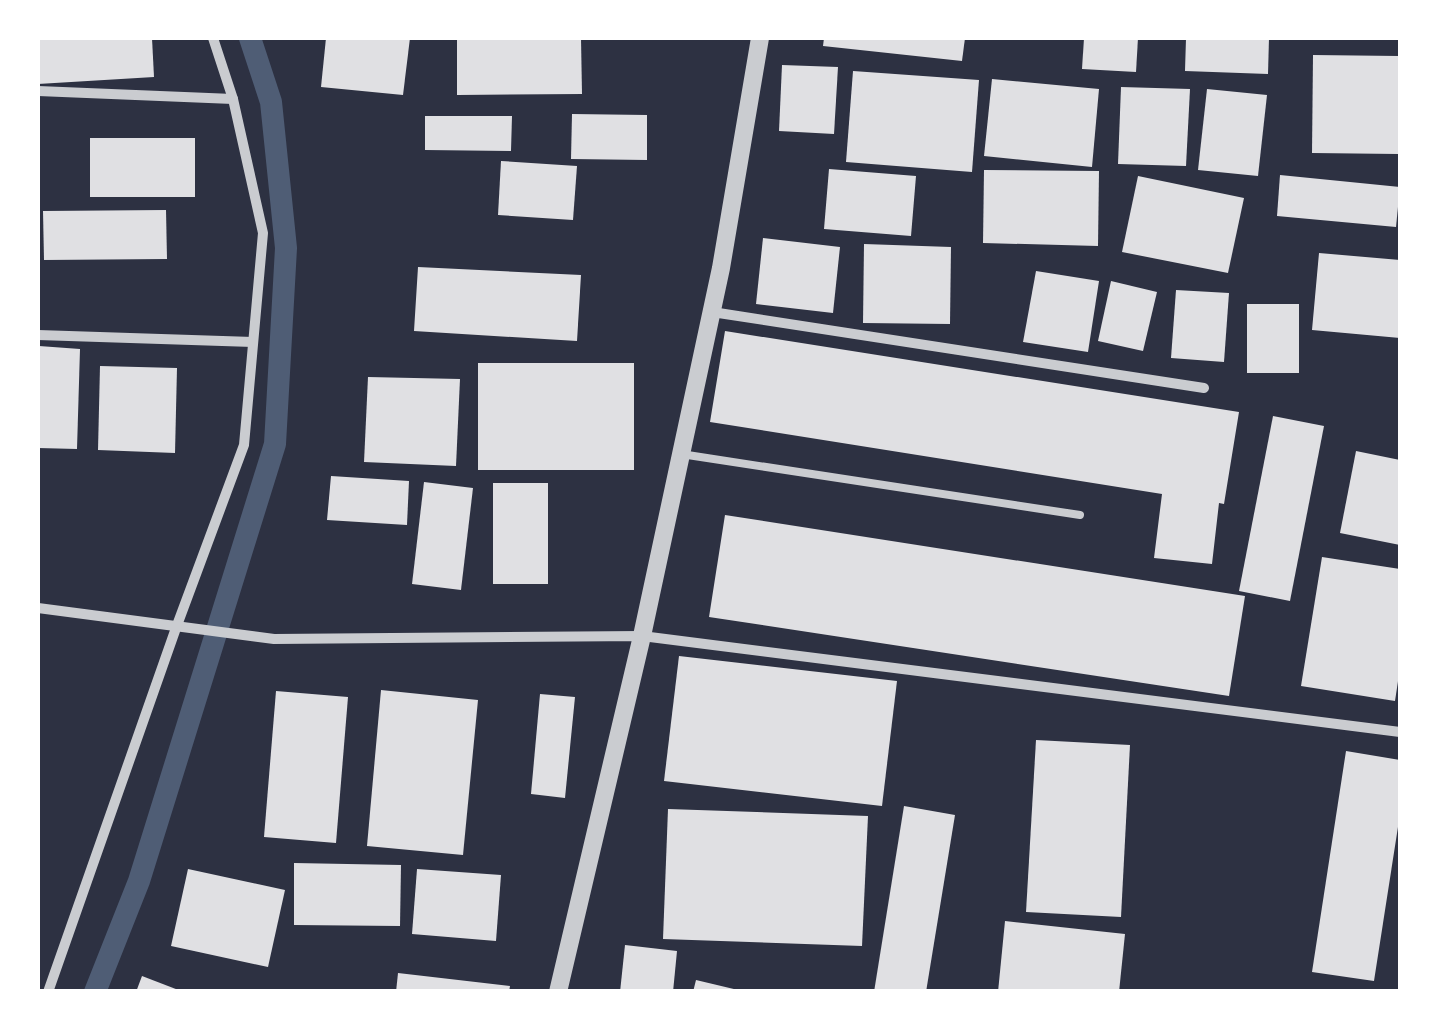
<svg xmlns="http://www.w3.org/2000/svg" width="1438" height="1029" viewBox="0 0 1438 1029" font-family="'Titillium Web',sans-serif">
<style>
.lines{fill:none;stroke-linecap:round;stroke-linejoin:round}
.stream{stroke:#4f5d75;stroke-width:22}
.building{fill:#e0e0e3}
.service{stroke:#caccd0;stroke-width:8}
.minor{stroke:#caccd0;stroke-width:10}
.tertiary{stroke:#caccd0;stroke-width:18}
</style>
<rect width="100%" height="100%" fill="#2d3142"/>
<g class="lines">
<path class="stream" d="M95,992L139,881L275,444L286,248L271,102L250,38"/>
</g>
<g class="building">
<path d="M38,38H152L154,77L38,84Z"/>
<path d="M326,38H410L403,95L321,87Z"/>
<path d="M457,38H581L582,94L457,95Z"/>
<path d="M824,38H965L962,61L823,46Z"/>
<path d="M1084,38H1138L1136,72L1082,69Z"/>
<path d="M1186,38H1269L1268,74L1185,71Z"/>
<path d="M1313,55L1399,56L1398,154L1312,153Z"/>
<path d="M782,65L838,67L834,134L779,131Z"/>
<path d="M853,71L979,80L972,172L846,162Z"/>
<path d="M992,79L1099,89L1092,167L984,156Z"/>
<path d="M1121,87L1190,89L1186,166L1118,164Z"/>
<path d="M1207,89L1267,95L1258,176L1198,170Z"/>
<path d="M572,114L647,115V160L571,159Z"/>
<path d="M425,116H512L511,151L425,150Z"/>
<rect x="90" y="138" width="105" height="59"/>
<path d="M501,161L577,166L573,220L498,215Z"/>
<path d="M829,169L916,176L911,236L824,229Z"/>
<path d="M984,170L1099,171L1098,246L983,243Z"/>
<path d="M1280,175L1400,187L1396,227L1277,216Z"/>
<path d="M1138,176L1244,198L1228,273L1122,252Z"/>
<path d="M166,210L167,259L44,260L43,211Z"/>
<path d="M763,238L840,247L833,313L756,304Z"/>
<path d="M864,244L951,247L950,324L863,323Z"/>
<path d="M1319,253L1400,260V338L1312,330Z"/>
<path d="M418,267L581,275L577,341L414,331Z"/>
<path d="M1036,271L1099,281L1088,352L1023,342Z"/>
<path d="M1111,281L1157,292L1143,351L1098,341Z"/>
<path d="M1176,290L1229,293L1224,362L1171,358Z"/>
<rect x="1247" y="304" width="52" height="69"/>
<path d="M725,331L1239,412L1224,504L1219,503L1212,564L1154,558L1162,494L710,422Z"/>
<path d="M39,346L80,349L77,449L38,448Z"/>
<rect x="478" y="363" width="156" height="107"/>
<path d="M100,366L177,368L175,453L98,450Z"/>
<path d="M368,377L460,379L456,466L364,462Z"/>
<path d="M1273,416L1324,426L1290,601L1239,591Z"/>
<path d="M1356,451L1400,460V545L1340,533Z"/>
<path d="M331,476L409,481L407,525L327,520Z"/>
<path d="M424,482L473,488L461,590L412,584Z"/>
<rect x="493" y="483" width="55" height="101"/>
<path d="M725,515L1245,596L1229,696L709,617Z"/>
<path d="M1322,557L1400,569V668L1395,701L1301,686Z"/>
<path d="M679,656L897,681L882,806L664,781Z"/>
<path d="M381,690L478,700L463,855L367,846Z"/>
<path d="M276,691L348,697L336,843L264,837Z"/>
<path d="M540,694L575,697L565,798L531,794Z"/>
<path d="M1036,740L1130,745L1121,917L1026,912Z"/>
<path d="M1346,751L1400,760V814L1374,981L1312,972Z"/>
<path d="M904,806L955,815L926,992H874Z"/>
<path d="M668,809L868,816L862,946L663,939Z"/>
<path d="M294,863L401,865L400,926L294,925Z"/>
<path d="M188,869L285,890L268,967L171,946Z"/>
<path d="M417,869L501,875L496,941L412,934Z"/>
<path d="M1005,921L1125,934L1119,992H998Z"/>
<path d="M625,945L677,951L673,992H620Z"/>
<path d="M398,973L510,986L509,992H396Z"/>
<path d="M142,976L181,991V992H136Z"/>
<path d="M696,980L738,990V992H693Z"/>
</g>
<g class="lines">
<path class="service" d="M681,454L1080,515"/>
<g class="minor">
<path d="M38,91L233,99"/>
<path d="M712,312L1204,388"/>
<path d="M38,335L253,342"/>
<path d="M38,608L274,639L642,636L1400,732"/>
<path d="M48,992L176,628L244,445L263,233L233,99L213,38"/>
</g>
<path class="tertiary" d="M558,992L642,636L721,268L760,38"/>
</g>
<rect width="1438" height="1029" fill="none" stroke="#ffffff" stroke-width="80"/>
</svg>
